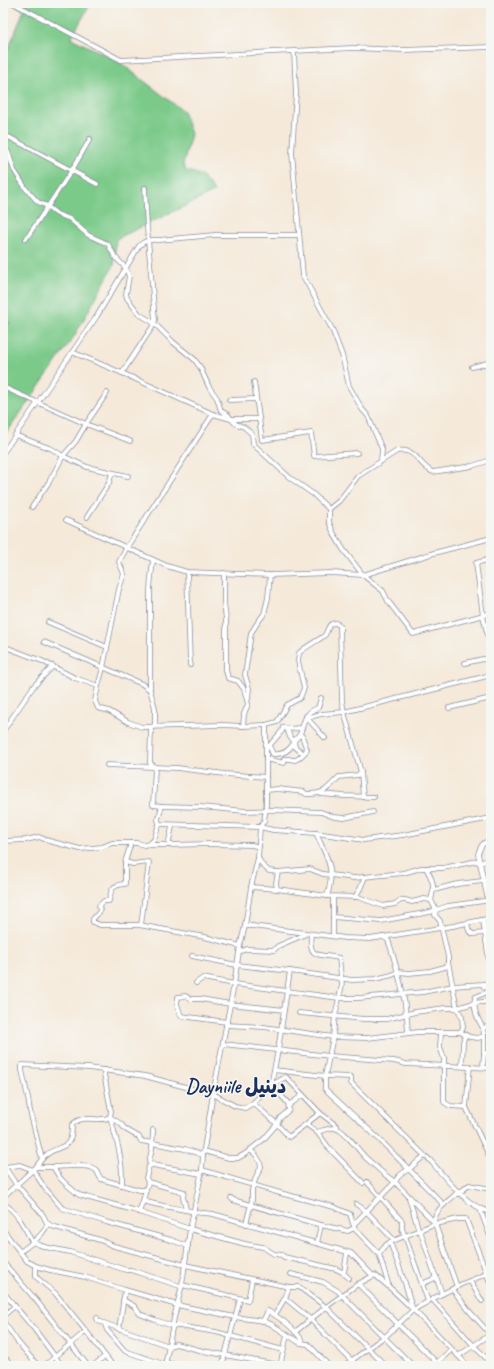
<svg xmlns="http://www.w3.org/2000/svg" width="494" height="1369" viewBox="0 0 494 1369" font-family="Caveat,'Playpen Sans Arabic',sans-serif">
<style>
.green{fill:#7cca8a;stroke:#4c7c74}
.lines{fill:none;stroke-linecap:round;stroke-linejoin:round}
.minor-casing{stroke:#888c9c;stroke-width:5.5}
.minor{stroke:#fff;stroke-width:4}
.labels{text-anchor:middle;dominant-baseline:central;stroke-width:3.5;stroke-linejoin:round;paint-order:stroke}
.district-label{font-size:20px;font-weight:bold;fill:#1b2f5e;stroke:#f6f6f2}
</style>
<rect width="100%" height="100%" fill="#f6f6f2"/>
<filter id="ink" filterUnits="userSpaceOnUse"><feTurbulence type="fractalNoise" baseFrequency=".025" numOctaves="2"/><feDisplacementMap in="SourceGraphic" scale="8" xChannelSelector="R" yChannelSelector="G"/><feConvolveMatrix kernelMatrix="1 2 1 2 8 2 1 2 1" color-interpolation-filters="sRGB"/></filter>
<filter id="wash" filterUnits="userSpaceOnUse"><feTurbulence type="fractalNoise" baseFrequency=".012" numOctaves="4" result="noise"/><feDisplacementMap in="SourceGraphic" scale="16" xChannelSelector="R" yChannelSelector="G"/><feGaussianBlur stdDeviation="0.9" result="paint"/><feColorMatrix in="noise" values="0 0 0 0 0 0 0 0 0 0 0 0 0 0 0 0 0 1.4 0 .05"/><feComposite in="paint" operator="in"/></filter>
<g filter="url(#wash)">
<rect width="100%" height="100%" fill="#f5e9d9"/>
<path class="green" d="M12,3H91L71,38L118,61L183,111L191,134L183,165L186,171C201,173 207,180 214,192L116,239L114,265L75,335L3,438V62L24,10Z"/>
</g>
<g filter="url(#ink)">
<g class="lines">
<g class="minor-casing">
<g id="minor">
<path d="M13,3L121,60L352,48L404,50L491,47"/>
<path d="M294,52L296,93L292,153L303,276L332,329L342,355L349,386L362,409L368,416L382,449L381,461"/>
<path d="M3,134L97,184"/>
<path d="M3,146L8,152L14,170L26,189L38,202L47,206L57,214L70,219L88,235L108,244L115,257L126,268L129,276L126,294L127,298L139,314L154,323L153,326L122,373"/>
<path d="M145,188L147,228L155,320L154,323L173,342L194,359L200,367L209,387L217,398L221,411L228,415L231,419H259"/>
<path d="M26,239L72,170L90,139"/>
<path d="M3,321L6,323"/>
<path d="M72,352L122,373L213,414L127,547L119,562L124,574L119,589L103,668L98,686L95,701L98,708L109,711L128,722L142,727L223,725L243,726"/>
<path d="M472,367L491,362"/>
<path d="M254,382L262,440L311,433L314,456L357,453"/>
<path d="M3,387L86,424L107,393"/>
<path d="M229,400L256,399"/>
<path d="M213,414L231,419L236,424L244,427L252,434L253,444L289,477L313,494L329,509V522L334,534L343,549L363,575L383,591L388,601L413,634L491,613"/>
<path d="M15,435L52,449L63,456L87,467L128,476"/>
<path d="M3,453L97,316L139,246C145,240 150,239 159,240L215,235H299"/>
<path d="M32,507L49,482L63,456L76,441L86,424L130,441"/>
<path d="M329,509L339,501L358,476L397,451C417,447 418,466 433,472L472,466L491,460"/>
<path d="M87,517L109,483L112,473"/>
<path d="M66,520L167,566L187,572L270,575L331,573L363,575L434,553L491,538"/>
<path d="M491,559L476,563L483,616L491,649"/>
<path d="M153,560C152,571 150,582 150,593V690L155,708V725L151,728L150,763L155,767L153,805L162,806L158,819L159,824L260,827L273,830L316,833L364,840L403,835L491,818"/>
<path d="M187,572L190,665"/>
<path d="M48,622L107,647"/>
<path d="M44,642L142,684L150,690"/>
<path d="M3,646L42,661L75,678L98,686"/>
<path d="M465,663L483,659L491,661"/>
<path d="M248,699L249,688L245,675L251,633L258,622L264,614L268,598L270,575"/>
<path d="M449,708L491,698"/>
<path d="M306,716L310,717L321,714L344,712L491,675"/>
<path d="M306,717L325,738"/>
<path d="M266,725L277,722L287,705L300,698L304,688L298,661L299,653C306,646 318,641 325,635C329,628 328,623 336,623L340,626L342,701L344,712L361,772L358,775L339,777C325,790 327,794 306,794L304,792L278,789L266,790"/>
<path d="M287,729L301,728"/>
<path d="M3,731L33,687L53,666"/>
<path d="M294,741C296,739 299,736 300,734C305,722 303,713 318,708L321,698"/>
<path d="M293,744C288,752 282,755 273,754L269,746L282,731L283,727L287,729L290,737L294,741L295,747L303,753"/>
<path d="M266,759L284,763V759C289,758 291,760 295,760C300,759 304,753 307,750L302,736L300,735"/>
<path d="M107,765L177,768L225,774L266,777"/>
<path d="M361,772L363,797"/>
<path d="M321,794L344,796L374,797"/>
<path d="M162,806L200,807L246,811L272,810L321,812L334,817L344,818L373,812"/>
<path d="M316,833C327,858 336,869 327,896"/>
<path d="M491,840C483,842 481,845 478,854L491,914"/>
<path d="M3,841L26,840L39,837L49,841L80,849L102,847L112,843H138L144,845L149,844L154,840L159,824"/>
<path d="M131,843L125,862V884C112,885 111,889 109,901H104L99,906L100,911L93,919V922L100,925H139L205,937L240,946"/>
<path d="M149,845H169C168,839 172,832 172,825"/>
<path d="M169,845L211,844L252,845L259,847"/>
<path d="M258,858L263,866L269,871L278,872L310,869L323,874L354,878L403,873L421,868H443L477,861L480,863L491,859"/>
<path d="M125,862L133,864L149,862L141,925"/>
<path d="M426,868C433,880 435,886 431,900"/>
<path d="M251,887L277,889"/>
<path d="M434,890L457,884L491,880"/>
<path d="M355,897L360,889L365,877"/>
<path d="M333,917L381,921L430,912L448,906L491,900"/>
<path d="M483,920L491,975"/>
<path d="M467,924L469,931L473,934L485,933"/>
<path d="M245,926H252L345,938L370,939L453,926L491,918"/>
<path d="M311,934C308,961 321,953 339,958L342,985L335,1016L333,1037L325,1076V1089L380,1140L444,1205"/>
<path d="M333,936V897"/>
<path d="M383,937L388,940C392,951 408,1005 405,1014L407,1017L408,1033"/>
<path d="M239,952L247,949L274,950L278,946L306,934"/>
<path d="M192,956L237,965L290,971L352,980L375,979L392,975L398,972L409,973L430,971L445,967L448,965V957L440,921L435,915L436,910L431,900L424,899L412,902L405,900H401L395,904L383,906L358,897L327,896L277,889L276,883L278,872"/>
<path d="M448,962L457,1008L462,1017L463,1028L460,1032"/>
<path d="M196,983L203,978L234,984L339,998H359L423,992L453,986L483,984L491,982"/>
<path d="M299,1013L364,1019H387L415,1012L445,1008H457L474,1003L491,1001"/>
<path d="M227,1022L181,1016L177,1004L178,997L185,996L191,999H201L230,1004L284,1010"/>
<path d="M226,1025L264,1027L333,1037L367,1038L418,1032H460L470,1037L478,1038L484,1036L483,1028L491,1026"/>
<path d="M483,1028C477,1018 473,1009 475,997L488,992L487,987H484L483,984"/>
<path d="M441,1033L440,1047L444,1058V1102L450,1106L466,1107L491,1160"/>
<path d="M223,1044L330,1056L394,1061L406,1064L491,1068"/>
<path d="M484,1054V1036"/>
<path d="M462,1066L463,1042L465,1035"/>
<path d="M483,1067L484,1054L491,1052"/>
<path d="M274,1070L325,1076L351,1077V1083L355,1087L425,1156"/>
<path d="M253,1103L271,1085L278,1050L290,971"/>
<path d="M289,1105L303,1095"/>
<path d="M466,1107L470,1066"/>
<path d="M320,1113L337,1126V1129"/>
<path d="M306,1124L320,1113L286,1077L271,1085L288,1103L289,1110L280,1118L277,1124L289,1137L306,1124L317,1132C321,1131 331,1127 335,1128C345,1130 358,1150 366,1158C375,1166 384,1175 395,1182C398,1175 403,1173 409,1169C415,1165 419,1159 425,1156L430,1160C445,1178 468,1208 491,1212"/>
<path d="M317,1132L329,1148L363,1183"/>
<path d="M42,1159L30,1111L28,1098L22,1070V1065L89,1068L145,1076L193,1089L206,1090L235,1106L245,1108L253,1103L277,1124L264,1139L245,1154L238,1158H229L204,1151"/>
<path d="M3,1165L16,1184L43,1215L47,1223L52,1226L100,1240L114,1246L185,1265L289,1287H299L326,1307L358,1284L375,1275C408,1302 438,1335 468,1366"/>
<path d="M153,1165L201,1174"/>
<path d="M5,1167L20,1165L33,1170L44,1187L62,1208L106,1222L171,1240L188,1246"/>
<path d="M36,1167C39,1163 42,1158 46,1155C61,1143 72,1152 72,1125C84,1112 98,1124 110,1117L111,1111L104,1074L105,1070"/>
<path d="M53,1167C63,1167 89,1163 96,1170C98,1172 99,1177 101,1179L139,1190H145"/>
<path d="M202,1170L280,1193L334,1207L350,1214L353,1224"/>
<path d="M148,1182L184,1192L183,1197L186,1209"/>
<path d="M367,1182L402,1221V1229L405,1236L428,1301"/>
<path d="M122,1185C123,1160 117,1141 110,1117L121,1124L125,1129L139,1137L141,1141L185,1149L203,1155"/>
<path d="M458,1194L469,1185L491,1189"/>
<path d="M3,1197L36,1167H53L60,1178L67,1185L79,1195L133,1210L190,1229L245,1244L263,1247L274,1254L282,1255L284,1257L336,1269L342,1272L349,1278"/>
<path d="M231,1198L233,1200L321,1225"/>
<path d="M409,1198L419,1231"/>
<path d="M143,1201L148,1182L146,1178L149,1166L153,1165L149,1162L152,1149L153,1130"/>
<path d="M3,1204C15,1208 27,1231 32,1242L45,1247L70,1252L126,1270H131L180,1286L182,1285L248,1300L252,1280"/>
<path d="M356,1204L366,1211L394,1240"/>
<path d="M480,1209L491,1239"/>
<path d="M139,1212L143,1201C160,1206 177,1208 194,1212C199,1213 207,1213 213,1214L351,1253L372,1275"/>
<path d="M246,1224L252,1200V1190L256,1177L261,1167L260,1162L256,1155L250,1150"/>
<path d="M354,1228V1224L395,1182L436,1224L458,1219H466L491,1285"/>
<path d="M354,1228L379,1254L388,1283V1285"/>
<path d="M3,1230L27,1261L36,1266L50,1270L85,1277L125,1290L119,1329"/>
<path d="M420,1230L435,1275V1278L422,1284"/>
<path d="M390,1242L405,1283L413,1310"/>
<path d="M317,1243L321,1225L348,1231L354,1228"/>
<path d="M20,1252C28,1246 47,1233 47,1223"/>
<path d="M379,1254L386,1245L393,1241L434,1224"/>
<path d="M3,1262L35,1299L88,1366"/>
<path d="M36,1266V1277L55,1293L86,1331L44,1366"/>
<path d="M491,1272L462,1284L432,1299L474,1346L491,1363"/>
<path d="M344,1273L347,1253"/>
<path d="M291,1274L323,1282L338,1291L413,1366"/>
<path d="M436,1276L442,1294"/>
<path d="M470,1281L482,1301"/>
<path d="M358,1284L440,1366"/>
<path d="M457,1287L434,1221C436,1208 448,1202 457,1193"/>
<path d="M125,1290L177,1305L235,1317L263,1321L268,1311L273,1314L276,1313L285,1298L289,1287"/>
<path d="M453,1290L471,1313L491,1335"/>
<path d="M3,1292L35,1330L62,1366"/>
<path d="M285,1298L310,1319L357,1366"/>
<path d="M123,1300L134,1306L140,1314L155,1320L173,1326H179L216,1332L283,1350"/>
<path d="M273,1314C284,1321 298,1331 303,1343"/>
<path d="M3,1316L15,1306"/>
<path d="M97,1318L98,1321L169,1346L176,1344L203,1351L284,1366"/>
<path d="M3,1321L17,1341L38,1366"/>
<path d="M263,1321L271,1324L300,1343L308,1344L329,1366"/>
<path d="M105,1324L107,1330L125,1351L166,1365"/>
<path d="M86,1331L113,1366"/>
<path d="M295,1332L326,1307L386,1366"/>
<path d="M385,1337L413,1310L429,1301"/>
<path d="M3,1355L12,1366"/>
<path d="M458,1356L491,1334"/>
<path d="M166,1363L183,1366"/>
<path d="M93,1366L105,1356"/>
<path d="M165,1366L174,1318L182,1285L190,1229L202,1170L203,1155L213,1094L234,984L240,946L245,926L251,887L258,858L260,827L264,821L265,814L266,804V725L243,726L244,714L248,704L244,689L238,681L228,678L226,670V620L224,602V573"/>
<path d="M222,1366L240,1299"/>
<path d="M280,1366L287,1335"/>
<path d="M344,1366L384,1337"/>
<path d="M433,1366L451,1350"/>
</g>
</g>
<use href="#minor" class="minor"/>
</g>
</g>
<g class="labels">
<g class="district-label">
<text x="236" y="1086">Dayniile دينيل</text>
</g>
</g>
<rect width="494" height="1369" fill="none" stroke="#f6f6f2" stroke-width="16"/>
</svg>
